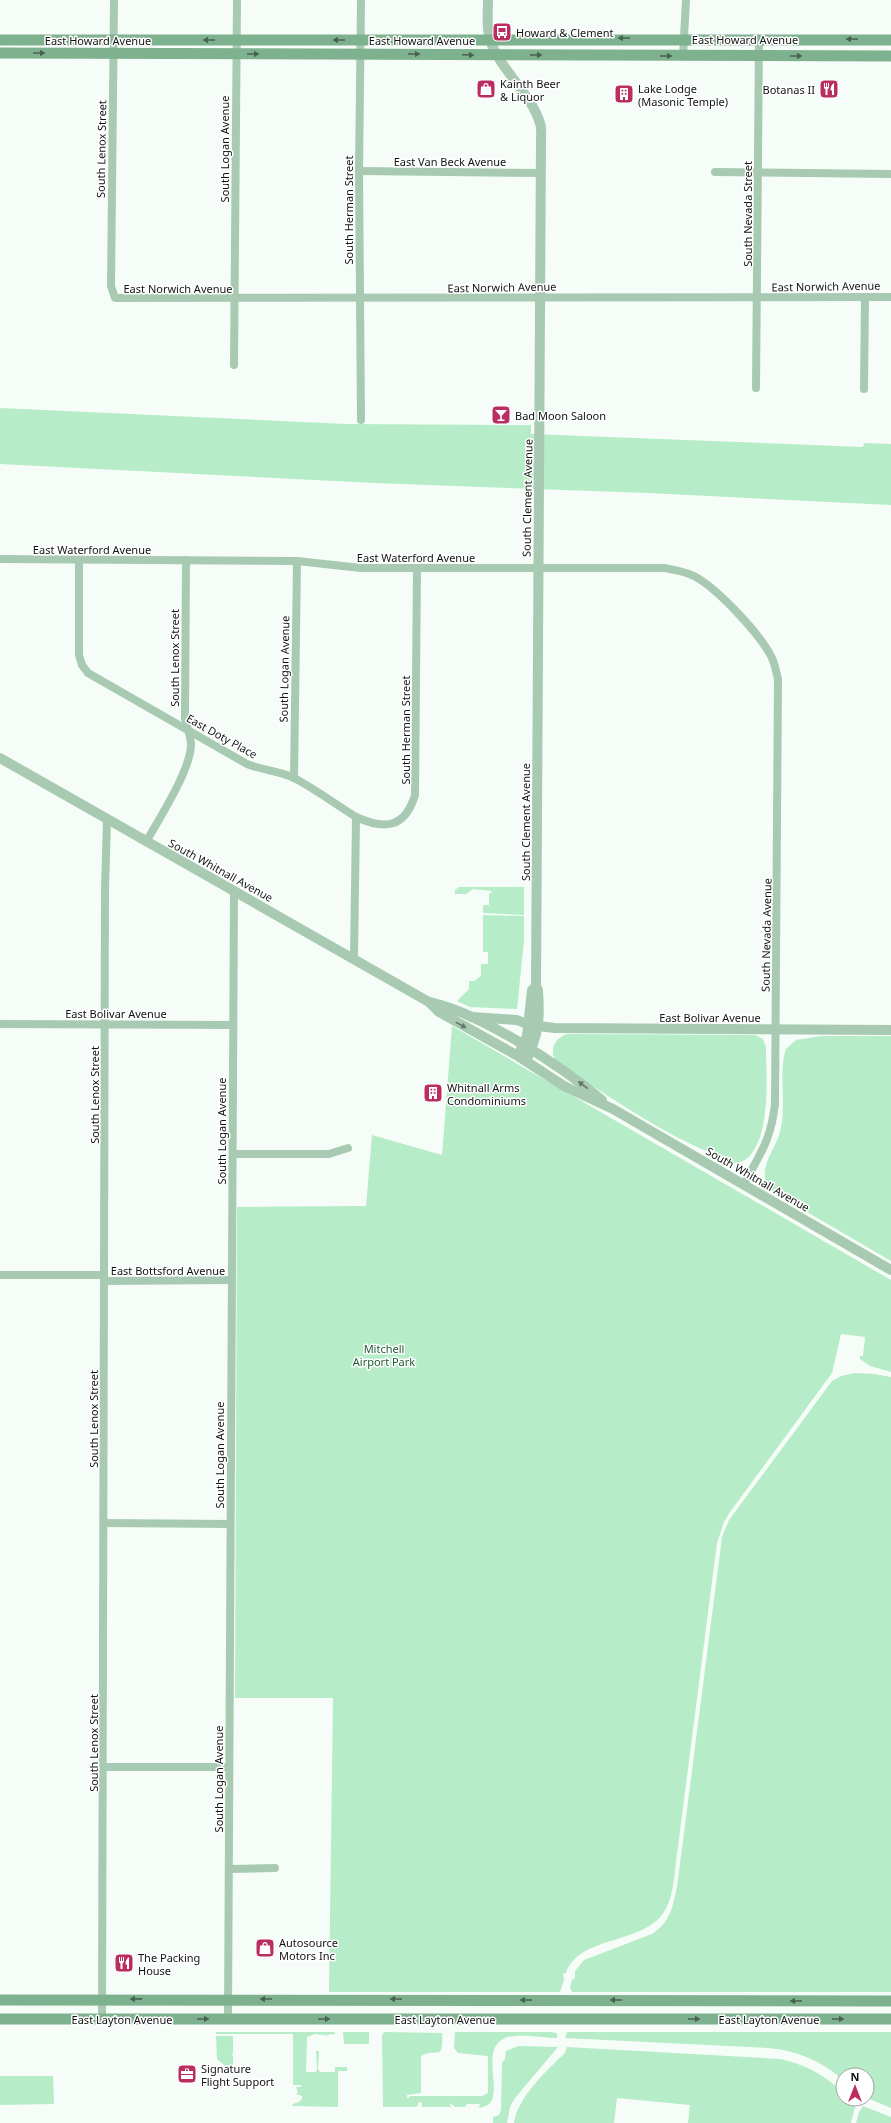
<svg xmlns="http://www.w3.org/2000/svg" width="891" height="2123" viewBox="0 0 891 2123" font-family="'Noto Sans',sans-serif">
<style>
.green{fill:#b6ecc7}
.lines{fill:none;stroke-linecap:round;stroke-linejoin:round}
.minor{stroke:#a8cab2;stroke-width:8}
.tertiary{stroke:#a8cab2;stroke-width:10}
.secondary{stroke:#7eb18e;stroke-width:11}
.oneway{fill:#486250}
.oneway2{fill:#64786a}
.labels{text-anchor:middle;dominant-baseline:central;stroke-width:3;stroke-linejoin:round;paint-order:stroke}
.poi-label{font-size:11px;fill:#111312;stroke:#fff;text-anchor:start}
.street-label{font-size:11px;fill:#111312;stroke:#fff}
.park-label{font-size:11px;fill:#1e5836;stroke:#fff}
</style>
<rect width="100%" height="100%" fill="#f6fdf8"/>
<g class="green">
<path d="M0,408L346,424L531,425V434L863,447L864,443L891,444V505L648,493L374,483L0,464Z"/>
<path d="M459,887H524V915L483,913V905H489V893H492L491,891L473,889L466,894H455V890Z"/>
<path d="M483,915L524,916V941L517,1009L470,1007L457,1001L469,989V981H474L481,976V964H488V952H483Z"/>
<path d="M452,1026L891,1280V1372L870,1366L860,1359V1356H863L865,1337L841,1334L832,1373L730,1512L724,1522L717,1543L676,1862C674,1879 673,1898 664,1912C643,1945 579,1935 566,1973L563,1974L564,1980L560,1992H329L333,1698H235L237,1207L366,1206L372,1135L442,1155Z"/>
<path d="M567,1034L755,1035L763,1039L766,1047C766,1077 772,1140 745,1160C742,1162 737,1163 733,1163C725,1162 716,1156 708,1152C655,1129 606,1094 557,1063C549,1051 553,1039 567,1034Z"/>
<path d="M821,1036H891V1261L771,1191C755,1170 774,1153 780,1132C787,1106 778,1071 786,1049L796,1040Z"/>
<path d="M855,1373L874,1374L891,1377V1992H572L570,1987L572,1980L575,1978V1971L584,1960L592,1957L652,1934C671,1921 672,1908 677,1887L722,1537L729,1520L832,1381L841,1376Z"/>
<path d="M216,2032H335V2034L326,2035L327,2037L325,2035L315,2034L307,2037L306,2072H316L317,2069L316,2051H319L318,2069L320,2072H335V2067H347V2071H338V2107L292,2106L293,2104L299,2102L302,2099V2096L296,2094L298,2093L296,2087H301V2085H293V2034H216Z"/>
<path d="M343,2032H369V2044H344Z"/>
<path d="M384,2032L442,2033C444,2063 436,2047 421,2056V2093L407,2095V2098H409L410,2096H482L488,2093V2056L458,2053L454,2048L455,2032H551L557,2033V2038C543,2038 517,2033 505,2038C480,2049 502,2088 490,2103C487,2106 483,2107 479,2108L480,2104H467L465,2107H455L450,2103L451,2107H422V2103L418,2102V2106L413,2107H383L382,2036Z"/>
<path d="M567,2032H891V2108L867,2098V2075H843V2080C822,2061 796,2050 768,2048L565,2038Z"/>
<path d="M216,2036H233V2054H231L233,2056V2073L217,2059Z"/>
<path d="M518,2046L558,2047L515,2098L510,2107L507,2123H493V2117L499,2115L501,2110L502,2063L505,2059L506,2051Z"/>
<path d="M567,2047L780,2059C805,2064 824,2075 843,2092V2099H852L856,2103L851,2123H688L690,2105L617,2098L614,2123H514C517,2098 547,2070 565,2053Z"/>
<path d="M0,2076H53L54,2104L0,2105Z"/>
<path d="M863,2106L891,2117V2123H856L859,2112Z"/>
</g>
<g class="lines">
<g class="minor">
<path d="M114,0L111,286L115,298L891,297"/>
<path d="M683,56L686,0"/>
<path d="M359,171L541,173"/>
<path d="M715,172L891,174"/>
<path d="M234,365L237,0"/>
<path d="M756,388L759,39"/>
<path d="M864,389L865,298"/>
<path d="M361,420L359,171L361,0"/>
<path d="M0,559L297,561L361,568H664C675,570 684,571 694,576C717,588 759,633 771,656C775,663 776,672 778,679L775,1104C771,1140 760,1154 744,1184"/>
<path d="M79,560V655L82,665L88,673L247,764C262,770 278,771 292,777C314,788 335,804 356,817"/>
<path d="M294,778L297,561"/>
<path d="M146,842C159,819 192,768 191,743C190,735 187,727 185,719L186,560"/>
<path d="M354,958L356,817C385,830 405,828 415,795L417,568"/>
<path d="M0,1024L233,1025"/>
<path d="M233,1154H329L348,1148"/>
<path d="M0,1275H104"/>
<path d="M104,1281L231,1280"/>
<path d="M104,1523L230,1524"/>
<path d="M104,1767H229"/>
<path d="M229,1869L275,1868"/>
<path d="M228,2019L234,892"/>
<path d="M102,2020L105,890L107,819"/>
</g>
<g class="tertiary">
<path d="M488,0C488,13 486,27 490,40C501,71 530,92 540,123C542,129 541,136 541,141L536,987L538,990C540,1020 539,1033 526,1061"/>
<path d="M0,758L429,1002L439,1012L518,1056L564,1086L613,1109L891,1270"/>
<path d="M429,1002C481,1013 561,1066 602,1100"/>
<path d="M471,1017L517,1020L529,1025L555,1028L891,1030"/>
<path d="M520,1051L527,1036L532,990L536,987"/>
</g>
<g class="secondary">
<path d="M0,40H891"/>
<path d="M0,53L891,56"/>
<path d="M0,2000L891,2001"/>
<path d="M0,2019H891"/>
</g>
</g>
<defs><path id="oneway-solid" d="M-6-.8H1V-3.2L6.5 0L1 3.2V.8H-6Z"/></defs>
<g class="oneway">
<use href="#oneway-solid" transform="translate(624 38) rotate(-180)"/>
<use href="#oneway-solid" transform="translate(852 39) rotate(-180)"/>
<use href="#oneway-solid" transform="translate(209 40) rotate(-180)"/>
<use href="#oneway-solid" transform="translate(339 40) rotate(-180)"/>
<use href="#oneway-solid" transform="translate(39 53)"/>
<use href="#oneway-solid" transform="translate(253 54)"/>
<use href="#oneway-solid" transform="translate(414 54)"/>
<use href="#oneway-solid" transform="translate(468 55) rotate(2)"/>
<use href="#oneway-solid" transform="translate(536 55)"/>
<use href="#oneway-solid" transform="translate(666 56)"/>
<use href="#oneway-solid" transform="translate(796 56)"/>
<use href="#oneway-solid" transform="translate(136 1999) rotate(179)"/>
<use href="#oneway-solid" transform="translate(266 1999) rotate(-180)"/>
<use href="#oneway-solid" transform="translate(396 1999) rotate(-180)"/>
<use href="#oneway-solid" transform="translate(526 2000) rotate(-180)"/>
<use href="#oneway-solid" transform="translate(616 2000) rotate(-180)"/>
<use href="#oneway-solid" transform="translate(796 2001) rotate(-180)"/>
<use href="#oneway-solid" transform="translate(203 2019)"/>
<use href="#oneway-solid" transform="translate(324 2019)"/>
<use href="#oneway-solid" transform="translate(694 2019)"/>
<use href="#oneway-solid" transform="translate(838 2019)"/>
</g>
<g class="oneway2">
<use href="#oneway-solid" transform="translate(461 1025) rotate(29)"/>
<use href="#oneway-solid" transform="translate(583 1085) rotate(-143)"/>
</g>
<defs>
<g id="bus-square" transform="scale(1)"><rect x="-9" y="-9" width="18" height="18" rx="4" fill="#ba2d60" stroke="#fff"/><path d="M-5-6H5V4H4V6H2V4H-2V6H-4V4H-5ZM-3.5-4V0h7V-4ZM-3.5 1.2v1.5H-2V1.2ZM2 1.2v1.5H3.5V1.2Z" fill="#fff"/></g>
<g id="shop-square" transform="scale(1)"><rect x="-9" y="-9" width="18" height="18" rx="4" fill="#ba2d60" stroke="#fff"/><path d="M-5-2.5h2.3a2.7 3.5 0 0 1 5.4 0H5L5.5 6h-11ZM-1.5-2.5h3a1.5 2.3 0 0 0-3 0Z" fill="#fff"/></g>
<g id="restaurant-square" transform="scale(1)"><rect x="-9" y="-9" width="18" height="18" rx="4" fill="#ba2d60" stroke="#fff"/><path d="M-5-6h1v4h1v-4h1v4h1v-4h1v5L-1.5 .5V6h-2V.5L-5-1ZM5-6V6H3V1.5H1.5Q1.5-4 5-6Z" fill="#fff"/></g>
<g id="building-square" transform="scale(1)"><rect x="-9" y="-9" width="18" height="18" rx="4" fill="#ba2d60" stroke="#fff"/><path d="M-4-6H4V6H1V3H-1V6H-4ZM-2.5-4.3h1.7v1.8h-1.7ZM.8-4.3h1.7v1.8H.8ZM-2.5-1h1.7V.8h-1.7ZM.8-1h1.7V.8H.8Z" fill="#fff"/></g>
<g id="bar-square" transform="scale(1)"><rect x="-9" y="-9" width="18" height="18" rx="4" fill="#ba2d60" stroke="#fff"/><path d="M-6-5H6L.8 .8V4.5H3.5V6h-7V4.5H-.8V.8Z" fill="#fff"/></g>
<g id="office-square" transform="scale(1)"><rect x="-9" y="-9" width="18" height="18" rx="4" fill="#ba2d60" stroke="#fff"/><path d="M-6-3h4V-5.5h4V-3h4V5H-6ZM-1-4.5V-3h2v-1.5ZM-6 0V1H6V0Z" fill="#fff"/></g>
</defs>
<g fill-rule="evenodd">
<use href="#bus-square" x="502" y="32"/>
<use href="#shop-square" x="486" y="89"/>
<use href="#restaurant-square" x="829" y="89"/>
<use href="#building-square" x="624" y="94"/>
<use href="#bar-square" x="501" y="415"/>
<use href="#building-square" x="433" y="1093"/>
<use href="#shop-square" x="265" y="1948"/>
<use href="#restaurant-square" x="124" y="1963"/>
<use href="#office-square" x="187" y="2074"/>
</g>
<g class="labels">
<g class="poi-label">
<text x="516" y="32">Howard &amp; Clement</text>
<text x="500" y="83">Kainth Beer<tspan x="500" dy="13">&amp; Liquor</tspan></text>
<text x="638" y="88">Lake Lodge<tspan x="638" dy="13">(Masonic Temple)</tspan></text>
<text x="815" y="89" text-anchor="end">Botanas II</text>
<text x="515" y="415">Bad Moon Saloon</text>
<text x="447" y="1087">Whitnall Arms<tspan x="447" dy="13">Condominiums</tspan></text>
<text x="279" y="1942">Autosource<tspan x="279" dy="13">Motors Inc</tspan></text>
<text x="138" y="1957">The Packing<tspan x="138" dy="13">House</tspan></text>
<text x="201" y="2068">Signature<tspan x="201" dy="13">Flight Support</tspan></text>
</g>
<g class="street-label">
<text x="745" y="39">East Howard Avenue</text>
<text x="98" y="40">East Howard Avenue</text>
<text x="422" y="40">East Howard Avenue</text>
<text transform="translate(101 149) rotate(-89)">South Lenox Street</text>
<text transform="translate(224 149) rotate(-90)">South Logan Avenue</text>
<text x="450" y="161">East Van Beck Avenue</text>
<text transform="translate(348 210) rotate(-90)">South Herman Street</text>
<text transform="translate(747 214) rotate(-90)">South Nevada Street</text>
<text transform="translate(826 286) rotate(-1)">East Norwich Avenue</text>
<text transform="translate(502 287) rotate(-1)">East Norwich Avenue</text>
<text x="178" y="288">East Norwich Avenue</text>
<text transform="translate(527 498) rotate(-89)">South Clement Avenue</text>
<text x="92" y="549">East Waterford Avenue</text>
<text x="416" y="557">East Waterford Avenue</text>
<text transform="translate(174 658) rotate(-90)">South Lenox Street</text>
<text transform="translate(284 669) rotate(-89)">South Logan Avenue</text>
<text transform="translate(405 730) rotate(-90)">South Herman Street</text>
<text transform="translate(222 736) rotate(29)">East Doty Place</text>
<text transform="translate(525 822) rotate(-90)">South Clement Avenue</text>
<text transform="translate(221 870) rotate(29)">South Whitnall Avenue</text>
<text transform="translate(766 935) rotate(-89)">South Nevada Avenue</text>
<text x="116" y="1013">East Bolivar Avenue</text>
<text x="710" y="1017">East Bolivar Avenue</text>
<text transform="translate(94 1095) rotate(-90)">South Lenox Street</text>
<text transform="translate(221 1131) rotate(-90)">South Logan Avenue</text>
<text transform="translate(758 1179) rotate(30)">South Whitnall Avenue</text>
<text x="168" y="1270">East Bottsford Avenue</text>
<text transform="translate(93 1419) rotate(-90)">South Lenox Street</text>
<text transform="translate(219 1455) rotate(-90)">South Logan Avenue</text>
<text transform="translate(93 1743) rotate(-90)">South Lenox Street</text>
<text transform="translate(218 1779) rotate(-90)">South Logan Avenue</text>
<text x="122" y="2019">East Layton Avenue</text>
<text x="445" y="2019">East Layton Avenue</text>
<text x="769" y="2019">East Layton Avenue</text>
</g>
<g class="park-label">
<text x="384" y="1348">Mitchell<tspan x="384" dy="13">Airport Park</tspan></text>
</g>
</g>
<g transform="translate(855 2087)"><circle r="19" fill="#ffffff" stroke="#a0a1a0"/>
<path d="M0-3L7 15L0 10L-7 15Z" fill="#ba2d60"/>
<text y="-6" font-size="11" font-weight="bold" text-anchor="middle" fill="#111312">N</text>
</g>
</svg>
